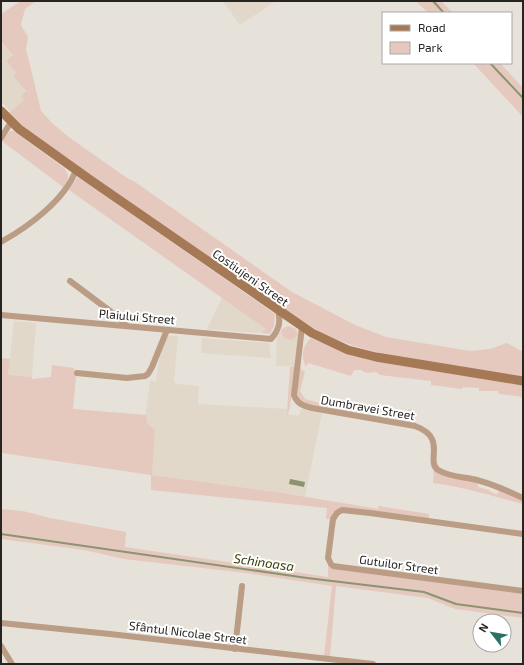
<svg xmlns="http://www.w3.org/2000/svg" width="524" height="665" viewBox="0 0 524 665" font-family="'Exo 2',sans-serif">
<style>
.built{fill:#e1d8c9}
.green{fill:#e5c8be}
.water{fill:#8b9471}
.lines{fill:none;stroke-linecap:round;stroke-linejoin:round}
.stream{stroke:#8b9471;stroke-width:2}
.street{stroke:#bb9c84;stroke-width:6}
.secondary{stroke:#a57955;stroke-width:9}
.labels{text-anchor:middle;dominant-baseline:central;stroke-width:4;stroke-linejoin:round;paint-order:stroke}
.street-label{font-size:12px;fill:#272522;stroke:#fff}
.water-label{font-size:13px;font-style:italic;fill:#343e00;stroke:#fff}
</style>
<rect width="100%" height="100%" fill="#e6e1d9"/>
<g class="built">
<path d="M223,1H276L240,25Z"/>
<path d="M1,41L13,55L17,73L13,76L26,92L24,100L11,112L1,101Z"/>
<path d="M222,298L266,329L261,333L207,329Z"/>
<path d="M14,321L36,323L32,377L8,375Z"/>
<path d="M281,331L282,335L297,336L298,335L295,366H276L277,335Z"/>
<path d="M168,336H178L174,381L176,384L199,386L198,404L288,409L287,414L299,416L301,409L322,413L305,496L152,475L155,430L147,423L145,418L150,381H156L161,350L165,340Z"/>
<path d="M202,338L269,343L271,358L201,353Z"/>
</g>
<g class="green">
<path d="M21,1H36L25,9L21,25L28,37L26,49L41,111L52,123L70,138L127,178L135,182L292,292L355,325L386,337L470,351L490,349L507,343L523,352V377L387,355L354,346L323,334L272,301L30,132L8,114L24,100L21,96L26,91L13,76L17,73L6,61L13,55L1,41V14Z"/>
<path d="M416,1H441L453,13H428Z"/>
<path d="M473,63H500L523,88V117Z"/>
<path d="M10,131H13L64,168C70,176 69,179 63,187L2,141Z"/>
<path d="M78,177L275,314L274,326L270,334L261,333L266,329L69,190Z"/>
<path d="M289,326L296,329L298,335L292,340C286,339 282,337 281,331L283,328Z"/>
<path d="M311,338L354,356L523,385V398L518,396L499,394L498,391H479V388L463,387L462,389L431,385V381L380,375L376,372L366,373L361,370H354L351,376L308,363L306,367C301,358 302,346 311,338Z"/>
<path d="M1,358L10,359L8,375L32,377V379L51,377L52,365L74,368L76,376L73,409L146,415L147,423L155,430L152,475L283,493L378,509V506L429,514V519L334,512L329,519H326L327,508L151,490V475L2,453L1,459Z"/>
<path d="M295,366L290,407L288,414H287L290,367Z"/>
<path d="M299,367L305,372L300,391L305,399L341,409L353,411V413L304,404L298,397L297,391Z"/>
<path d="M411,409L416,415L415,423L405,421V411Z"/>
<path d="M434,470L477,482L478,487L489,490V491L497,495L499,490L523,499V504C492,496 465,487 433,483Z"/>
<path d="M1,509L23,511L50,518L126,532L125,547L328,577V564L338,569L523,594V618L455,609L428,598L336,586L330,656H324L332,586L246,573L124,559L84,550L1,539Z"/>
</g>
<path class="water" d="M290,479L305,482L304,487L289,484Z"/>
<g class="lines">
<g class="stream">
<path d="M433,1L444,13"/>
<path d="M490,63L523,98"/>
<path d="M1,534L307,578L424,592L456,604L523,613"/>
</g>
<g class="street">
<path d="M1,138L11,122"/>
<path d="M1,242C28,227 65,200 76,170"/>
<path d="M70,281L118,317L127,326"/>
<path d="M1,315L271,339C279,330 281,322 278,310"/>
<path d="M302,327L294,395C297,404 304,406 312,408L415,426C448,438 425,461 438,470C450,477 464,477 477,480C493,484 508,491 523,498"/>
<path d="M77,373L127,378L145,376L148,374L152,367L167,330"/>
<path d="M523,534L370,513L342,510L337,513L333,519L328,558L331,564L333,566L523,591"/>
<path d="M1,623L110,634L373,664"/>
<path d="M1,646L12,664"/>
<path d="M235,649L242,586"/>
</g>
<path class="secondary" d="M1,111L19,129L89,179L312,333L348,350L376,357L523,381"/>
</g>
<g class="labels">
<g class="street-label">
<text transform="translate(251 277) rotate(35)">Costiujeni Street</text>
<text transform="translate(137 316) rotate(5)">Plaiului Street</text>
<text transform="translate(368 407) rotate(10)">Dumbravei Street</text>
<text transform="translate(399 564) rotate(8)">Gutuilor Street</text>
<text transform="translate(188 632) rotate(7)">Sfântul Nicolae Street</text>
</g>
<g class="water-label">
<text transform="translate(264 562) rotate(8)">Schinoasa</text>
</g>
</g>
<rect width="524" height="665" fill="none" stroke="#272522" stroke-width="4"/>
<rect x="382" y="12" width="130" height="52" fill="#ffffff" stroke="#a9a8a7"/>
<rect x="390" y="25" width="20" height="6" fill="#a57955" stroke="#a9a8a7"/>
<text x="418" y="32" font-size="12" fill="#272522">Road</text>
<rect x="390" y="42" width="20" height="12" fill="#e5c8be" stroke="#a9a8a7"/>
<text x="418" y="52" font-size="12" fill="#272522">Park</text>
<g transform="translate(492 633) rotate(301)"><circle r="19" fill="#ffffff" stroke="#a9a8a7"/>
<path d="M0-3L7 15L0 10L-7 15Z" fill="#2b7063"/>
<text y="-6" font-size="11" font-weight="bold" text-anchor="middle" fill="#272522">N</text>
</g>
</svg>
